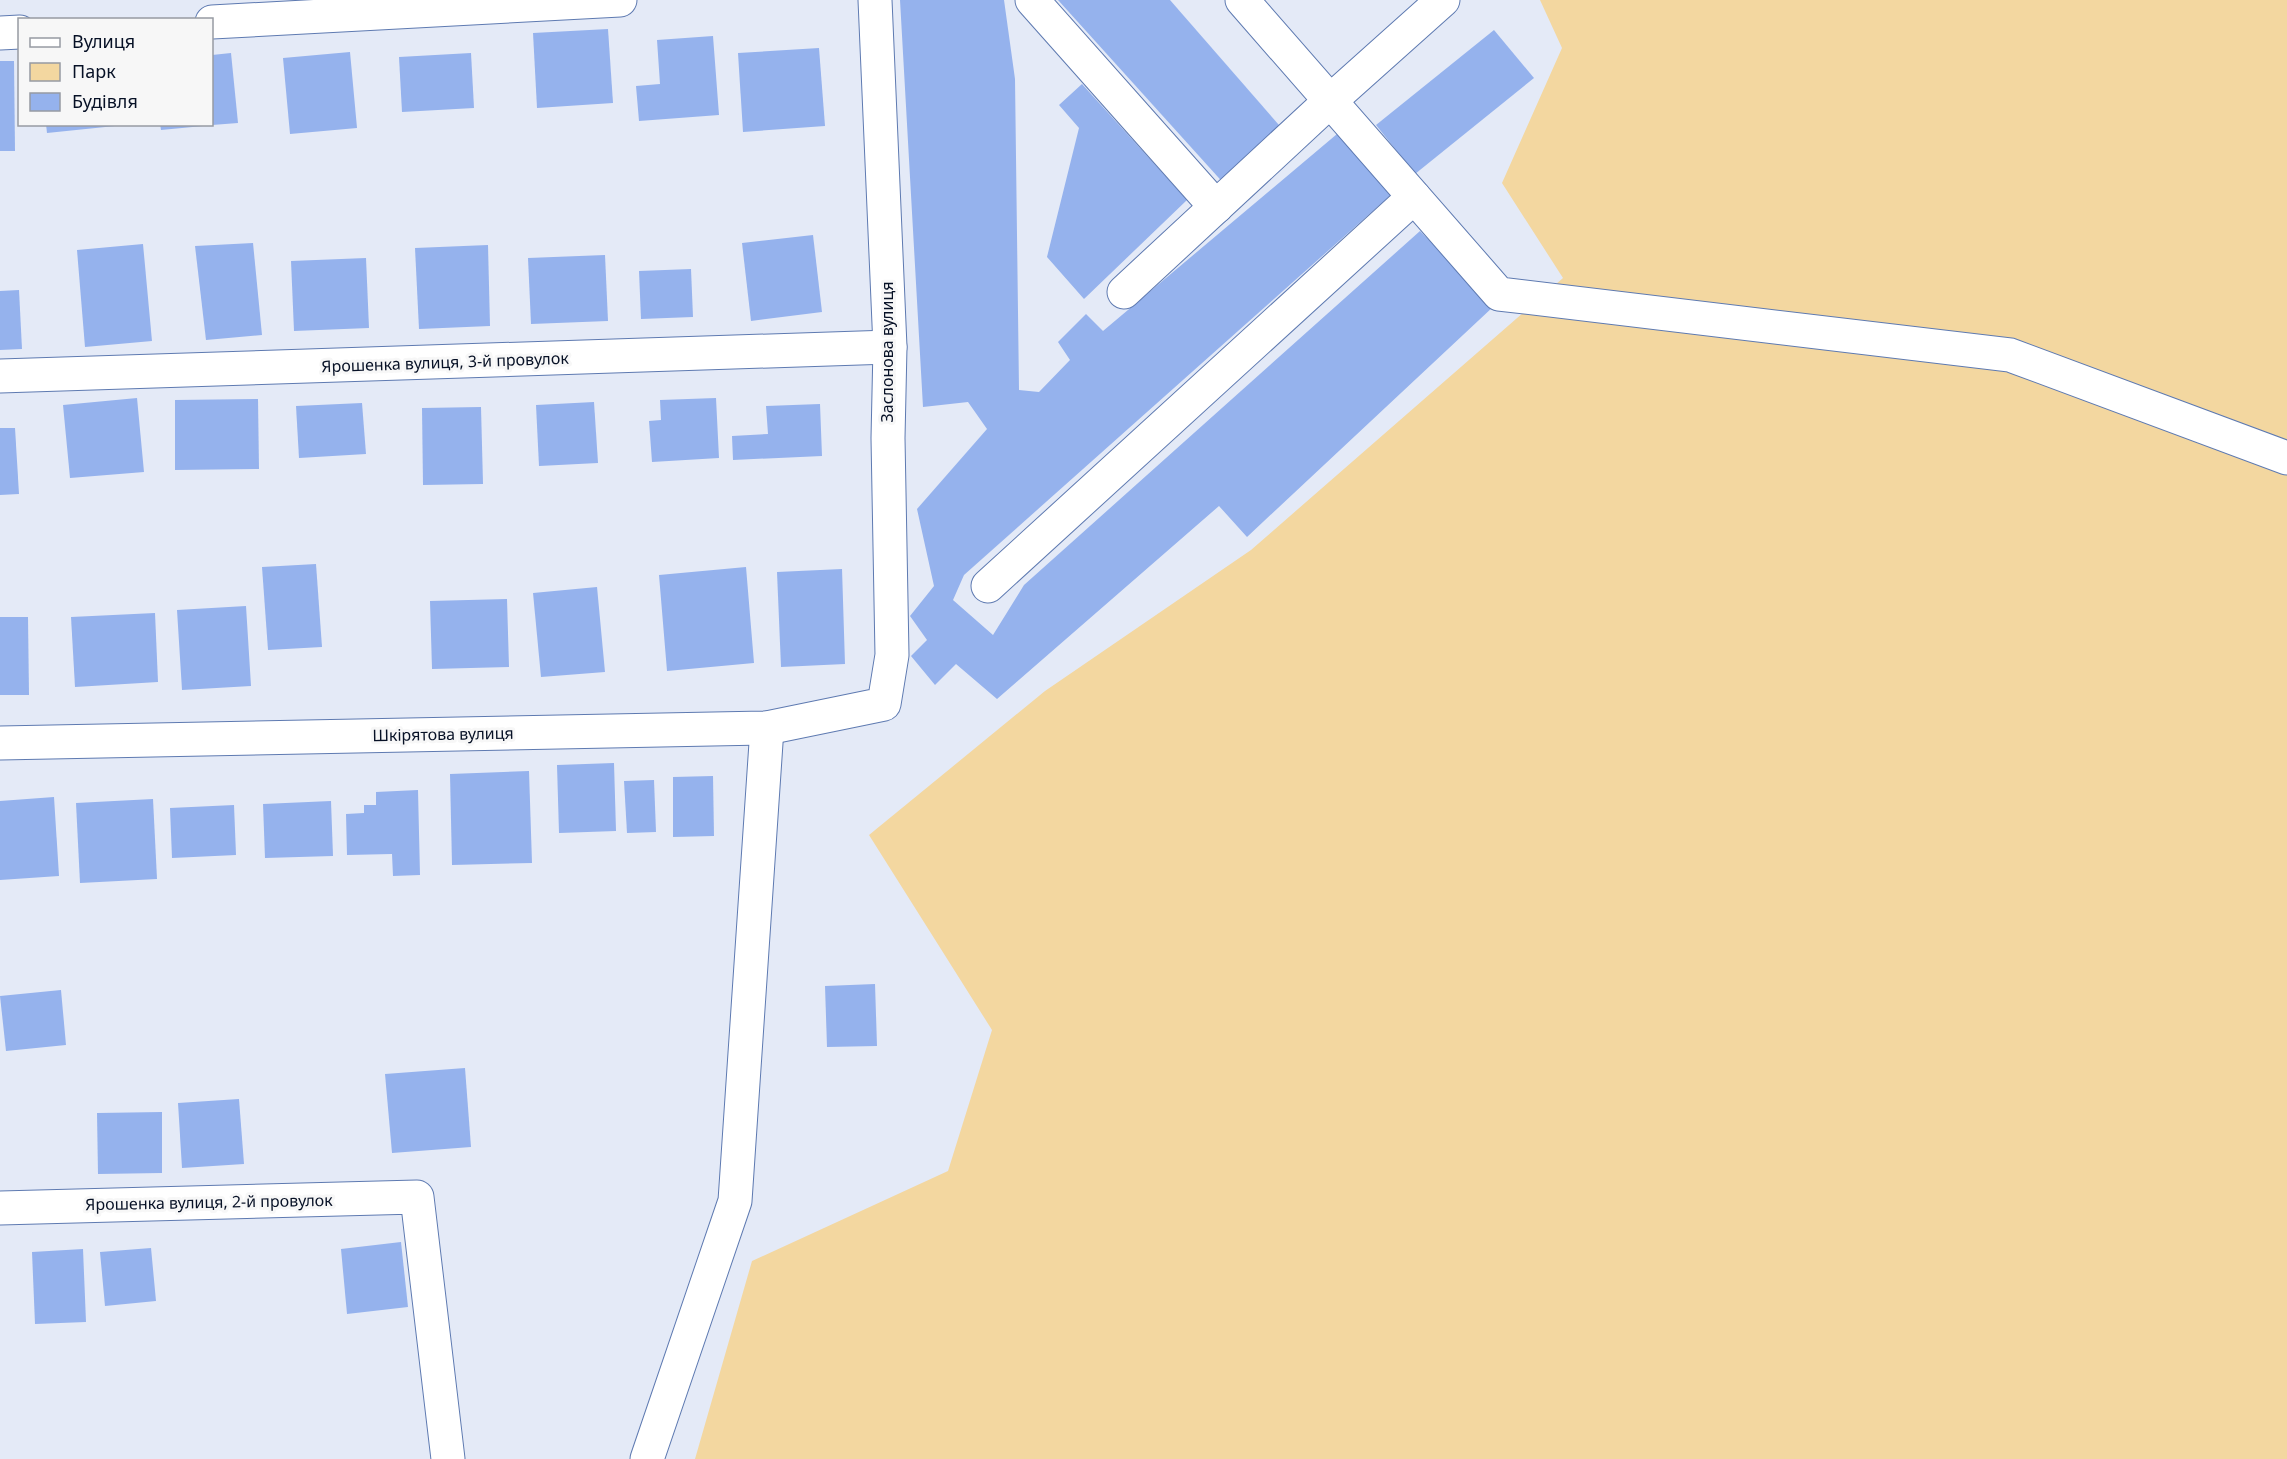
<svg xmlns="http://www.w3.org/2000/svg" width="2287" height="1459" viewBox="0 0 2287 1459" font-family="'Noto Sans',sans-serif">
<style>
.green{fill:#f3d7a0}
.building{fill:#95b2ed}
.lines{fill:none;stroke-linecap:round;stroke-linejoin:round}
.minor-casing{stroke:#5e7ab1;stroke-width:35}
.minor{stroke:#fff;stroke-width:33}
.labels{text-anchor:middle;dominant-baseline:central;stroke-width:6;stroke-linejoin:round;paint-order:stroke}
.street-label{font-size:16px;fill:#071126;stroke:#f7f7f7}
</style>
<rect width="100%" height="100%" fill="#e4eaf7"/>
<path class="green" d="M1540,0H2287V1459H695L752,1261L948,1171L992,1030L869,835L1045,691L1251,550L1563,278L1502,183L1562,48Z"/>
<g class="building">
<path d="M900,0H1004L1015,79L1019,390L1039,392L1070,360L1058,342L1086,314L1103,331L1337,134L1393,193L964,575L953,600L993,635L1024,585L1420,231L1494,306L1247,537L1219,506L997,699L956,664L935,685L911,656L927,640L910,616L934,586L917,509L987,429L968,402L923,407Z"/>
<path d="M1058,0H1170L1285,132L1227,187Z"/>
<path d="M608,29L613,103L537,108L533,33Z"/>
<path d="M1494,30L1534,78L1415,174L1376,125Z"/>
<path d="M713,36L719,115L639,121L636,86L660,84L657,40Z"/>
<path d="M819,48L825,126L743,132L738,53Z"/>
<path d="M350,52L357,128L290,134L283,58Z"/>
<path d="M231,53L238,123L212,125V55Z"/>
<path d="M471,53L474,108L402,112L399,57Z"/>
<path d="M0,61H14L15,151H0Z"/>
<path d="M1082,84L1187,200L1084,299L1047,257L1079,128L1059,105Z"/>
<path d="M46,124H115V126L47,133Z"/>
<path d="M160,124H203V126L161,130Z"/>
<path d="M813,235L822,312L751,321L742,243Z"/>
<path d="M253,243L262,335L206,340L195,246Z"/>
<path d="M143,244L152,341L85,347L77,250Z"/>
<path d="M488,245L490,326L419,329L415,248Z"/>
<path d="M605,255L608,321L531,324L528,258Z"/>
<path d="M366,258L369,328L294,331L291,261Z"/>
<path d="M691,269L693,317L641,319L639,271Z"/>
<path d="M19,290L22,349L0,350V291Z"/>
<path d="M137,398L144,472L70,478L63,405Z"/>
<path d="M716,398L719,458L652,462L649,421L661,420L660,400Z"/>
<path d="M258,399L259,469L175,470V400Z"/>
<path d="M594,402L598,463L539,466L536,405Z"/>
<path d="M362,403L366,454L299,458L296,406Z"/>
<path d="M820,404L822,456L733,460L732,436L768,434L766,406Z"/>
<path d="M481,407L483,484L423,485L422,408Z"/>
<path d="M0,428H15L19,494L0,495Z"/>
<path d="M316,564L322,647L268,650L262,567Z"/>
<path d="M746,567L754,663L667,671L659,575Z"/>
<path d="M842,569L845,664L781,667L777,572Z"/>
<path d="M597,587L605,672L541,677L533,593Z"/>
<path d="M507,599L509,667L432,669L430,601Z"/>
<path d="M246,606L251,686L182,690L177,610Z"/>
<path d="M155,613L158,682L75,687L71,617Z"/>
<path d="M0,617H28L29,695H0Z"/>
<path d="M614,763L616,831L559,833L557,765Z"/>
<path d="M529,771L532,863L452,865L450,774Z"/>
<path d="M713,776L714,836L673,837V777Z"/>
<path d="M654,780L656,832L627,833L624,781Z"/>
<path d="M418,790L420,875L393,876L392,854L347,855L346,814L364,813V805H376V792Z"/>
<path d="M54,797L59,876L0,880V801Z"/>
<path d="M153,799L157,879L80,883L76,803Z"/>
<path d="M331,801L333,856L265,858L263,804Z"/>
<path d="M234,805L236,855L172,858L170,808Z"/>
<path d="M875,984L877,1046L827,1047L825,986Z"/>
<path d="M61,990L66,1045L6,1051L0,996Z"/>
<path d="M465,1068L471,1147L392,1153L385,1074Z"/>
<path d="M239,1099L244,1164L182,1168L178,1103Z"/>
<path d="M162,1112V1173L98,1174L97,1113Z"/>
<path d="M401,1242L408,1307L347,1314L341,1249Z"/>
<path d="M151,1248L156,1301L105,1306L100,1252Z"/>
<path d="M83,1249L86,1322L35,1324L32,1252Z"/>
</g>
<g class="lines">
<g class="minor-casing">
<g id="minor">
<path d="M1032,0L1216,207"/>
<path d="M1242,0L1499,294L2010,355L2287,458"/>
<path d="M212,22L620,0"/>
<path d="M0,33L20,32"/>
<path d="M1124,292L1330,101L1443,0"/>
<path d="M0,376L890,347"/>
<path d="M988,586L1414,197"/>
<path d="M0,743L767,728L884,704L892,655L888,438L890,347L875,0"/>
<path d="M0,1208L417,1197L448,1459"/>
<path d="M647,1459L735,1201L767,728"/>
</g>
</g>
<use href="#minor" class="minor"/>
</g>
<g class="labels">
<g class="street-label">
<text transform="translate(887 352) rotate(-90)">Заслонова вулиця</text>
<text transform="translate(445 362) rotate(-2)">Ярошенка вулиця, 3-й провулок</text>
<text transform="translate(443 734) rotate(-1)">Шкірятова вулиця</text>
<text transform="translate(209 1202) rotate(-1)">Ярошенка вулиця, 2-й провулок</text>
</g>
</g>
<rect x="18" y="18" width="195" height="108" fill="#f7f7f7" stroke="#979ba3" stroke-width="1.5"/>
<rect x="30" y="38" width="30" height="9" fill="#ffffff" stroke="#979ba3" stroke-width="1.5"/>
<text x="72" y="48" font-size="18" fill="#071126">Вулиця</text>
<rect x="30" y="63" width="30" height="18" fill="#f3d7a0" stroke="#979ba3" stroke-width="1.5"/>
<text x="72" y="78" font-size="18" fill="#071126">Парк</text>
<rect x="30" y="93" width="30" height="18" fill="#95b2ed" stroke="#979ba3" stroke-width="1.5"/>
<text x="72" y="108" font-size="18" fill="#071126">Будівля</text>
</svg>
